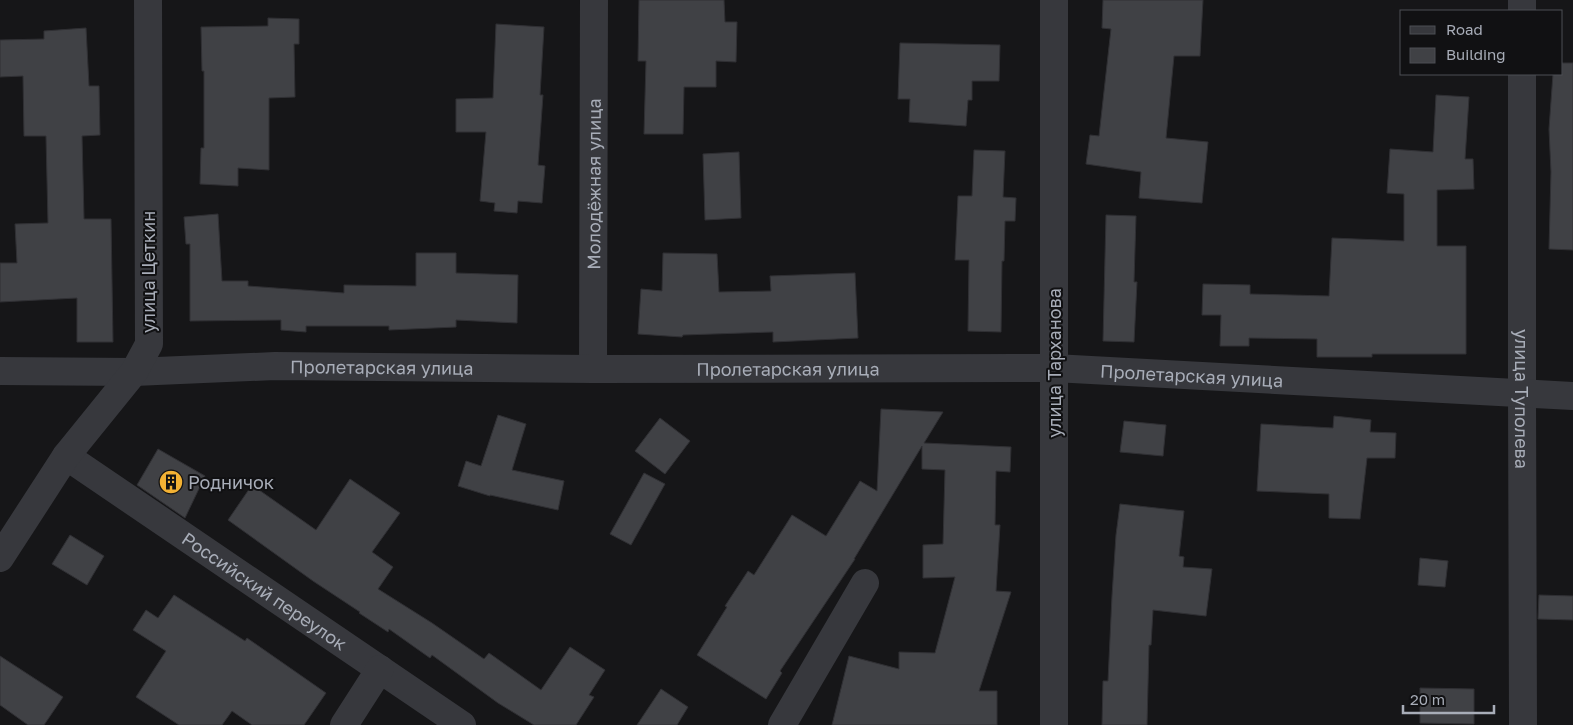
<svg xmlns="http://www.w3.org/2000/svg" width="1573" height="725" viewBox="0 0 1573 725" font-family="'Golos Text',sans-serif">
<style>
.building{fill:#404145;stroke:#303034}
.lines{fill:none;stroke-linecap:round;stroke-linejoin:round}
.minor{stroke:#37383d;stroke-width:28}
.labels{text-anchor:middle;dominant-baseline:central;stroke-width:4;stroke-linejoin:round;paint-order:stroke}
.street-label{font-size:18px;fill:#a8adb8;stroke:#111113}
.poi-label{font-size:18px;fill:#a8adb8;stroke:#111113;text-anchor:start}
</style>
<rect width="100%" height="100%" fill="#161618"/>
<g class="building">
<path d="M639,0H724L725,22H737L736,62L716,61V87H684L683,134H644L646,61H638Z"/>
<path d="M1103,0H1203L1200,56H1174L1166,138L1208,142L1202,203L1139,198L1141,172L1086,164L1090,135L1099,136L1111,29L1102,28Z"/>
<path d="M268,18L299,19V44H294L295,97L269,98V170L238,168V186L200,184L201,148H204V71H202L201,27L268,26Z"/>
<path d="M496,24L544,27L540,95H543L538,165L545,166L542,203L518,201L517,213L494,211L495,203L480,201L486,132H456V99L493,98Z"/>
<path d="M86,28L89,86H99L100,135L82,136L84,219H111L113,342H77V298L0,302V263H17L15,224L48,223L46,136H24L23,76L0,77V40L44,39V31Z"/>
<path d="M900,43L1000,45L999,81H972V100H968L966,126L909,122L910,99H898Z"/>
<path d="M1562,63H1573V250L1549,249L1551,172L1549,129L1553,74H1562Z"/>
<path d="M1436,95L1469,97L1465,159H1473L1474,189L1437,190V246H1466V354H1372V357H1317V339L1249,338V346H1220L1221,315H1202L1203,284L1250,285V294L1329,296L1332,238L1404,241V194L1387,193L1390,149L1433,152Z"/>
<path d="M974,150L1005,151L1003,197L1016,198L1015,221H1005L1004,261H1002L1001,332L968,331L969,260H955L958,196H972Z"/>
<path d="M739,152L741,218L705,220L703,154Z"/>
<path d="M218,214L222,281H248V286L344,293V285L416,286V253H456V273L518,275L517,323L456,320V327L389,330V326H306V332L281,330V320L190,321V244H186L184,217Z"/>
<path d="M1106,215L1136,216L1134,282H1137L1134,342L1103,341Z"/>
<path d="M663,253L717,254L719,292L771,291L770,276L855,273L858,338L773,342V332L683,335L682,337L638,334L641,289L662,291Z"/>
<path d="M881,409L943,412L924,443L1011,447L1010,472L996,471L995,525H1000L996,591L1011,592L979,691H997V725H832L849,656L899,669V652L935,653L955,577L923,578V545L943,544L945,470L922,469V446L854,559H855L780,671L782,673L766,699L697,655L727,607L725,606L748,571L754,575L792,515L826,536L860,481L877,491Z"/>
<path d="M498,415L526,424L512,470L564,481L558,510L490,495V496L458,486L466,461L481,466Z"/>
<path d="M1334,416L1371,420L1370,432L1396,433L1395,458H1367L1360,519L1329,518V494L1257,491L1261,424L1333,428Z"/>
<path d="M660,418L690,441L665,474L635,451Z"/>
<path d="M1124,421L1166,425L1163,456L1120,452Z"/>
<path d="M158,449L205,476L185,518L137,485Z"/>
<path d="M644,473L665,484L631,545L610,534Z"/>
<path d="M350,479L400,513L372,552L393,567L378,589L432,623L484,659L489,653L541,690L570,647L605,670L589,695L594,697L576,725H534L498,703L432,655L430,658L389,629L388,632L359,613L360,612L313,581L228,520L252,485L316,530Z"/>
<path d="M1120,504L1184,511L1179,556L1184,557L1183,567L1212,569L1206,616L1153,610L1151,645H1149L1147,725H1102L1103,681H1108L1112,596L1116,535Z"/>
<path d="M70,535L104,556L87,585L52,564Z"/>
<path d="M1420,558L1448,561L1445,587L1418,585Z"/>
<path d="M174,595L245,641L247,638L326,693L304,725H252L232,711L222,725H179L136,697L166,651L133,630L146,610L158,618Z"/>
<path d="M1539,595L1573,596V620L1538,619Z"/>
<path d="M0,656L63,697L44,725H28L0,705Z"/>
<path d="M1420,688L1474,689V724L1420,723Z"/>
<path d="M661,689L688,707L677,725H637Z"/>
</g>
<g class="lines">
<g class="minor">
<path d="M1522,11V0"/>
<path id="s1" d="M1522,74V394L1523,725"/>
<path id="s2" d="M593,369L594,0"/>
<path id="s3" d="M0,371L134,372L275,366L593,369L1054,368L1573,396"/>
<path id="s4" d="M66,456L462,725"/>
<path d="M0,558L66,456L134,372L149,344L148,0"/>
<path d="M344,725L380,669"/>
<path d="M782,725L865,583"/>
<path d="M1054,725V0"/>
</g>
</g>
<defs>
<g id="building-disc" transform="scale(1.25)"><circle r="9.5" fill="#f2b134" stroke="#111113"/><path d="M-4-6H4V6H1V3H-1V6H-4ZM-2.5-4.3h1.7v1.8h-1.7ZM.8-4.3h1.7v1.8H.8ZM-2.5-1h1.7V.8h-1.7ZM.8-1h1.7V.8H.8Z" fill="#111"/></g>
</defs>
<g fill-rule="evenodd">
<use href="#building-disc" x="171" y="482"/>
</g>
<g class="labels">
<g class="street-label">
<text stroke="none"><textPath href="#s2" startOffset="185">Молодёжная улица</textPath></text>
<text transform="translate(148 272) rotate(-90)">улица Цеткин</text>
<text transform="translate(1054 363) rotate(-90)">улица Тарханова</text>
<text stroke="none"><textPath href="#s3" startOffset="382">Пролетарская улица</textPath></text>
<text stroke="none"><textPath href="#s3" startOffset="788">Пролетарская улица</textPath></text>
<text stroke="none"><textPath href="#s3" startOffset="1192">Пролетарская улица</textPath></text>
<text stroke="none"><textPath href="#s1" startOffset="325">улица Туполева</textPath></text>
<text stroke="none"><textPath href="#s4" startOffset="240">Российский переулок</textPath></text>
</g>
<g class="poi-label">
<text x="188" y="482">Родничок</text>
</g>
</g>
<rect x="1400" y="10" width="162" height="65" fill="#111113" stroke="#4d4f55"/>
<rect x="1410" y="26" width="25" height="8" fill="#37383d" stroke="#4d4f55"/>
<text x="1446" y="35" font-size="15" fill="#a8adb8">Road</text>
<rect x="1410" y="48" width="25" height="15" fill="#404145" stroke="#4d4f55"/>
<text x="1446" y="60" font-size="15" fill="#a8adb8">Building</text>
<path d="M1403 705v8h91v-8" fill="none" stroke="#a8adb8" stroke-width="2.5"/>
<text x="1410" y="705" font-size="15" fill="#a8adb8" stroke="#111113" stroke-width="4" paint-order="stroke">20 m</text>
</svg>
